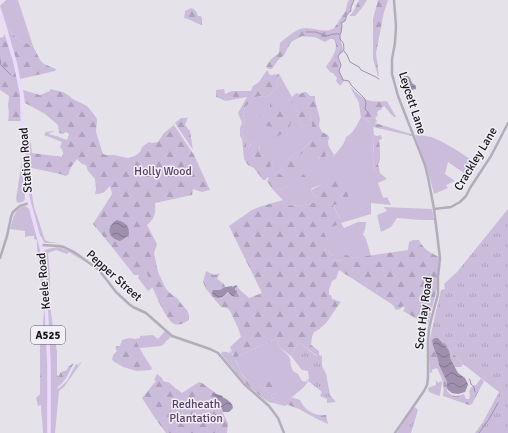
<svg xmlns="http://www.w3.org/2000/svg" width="508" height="433" viewBox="0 0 508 433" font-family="Signika,sans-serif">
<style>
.grass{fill:#ccbcdb}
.forest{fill:url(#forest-firs)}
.park{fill:url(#park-tufts)}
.water{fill:url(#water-waves)}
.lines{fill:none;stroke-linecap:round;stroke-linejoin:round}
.stream{stroke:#a090af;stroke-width:1}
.secondary{stroke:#b3adb9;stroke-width:2.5}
.primary{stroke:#ecdafd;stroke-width:3.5}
.labels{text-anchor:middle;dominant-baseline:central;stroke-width:3;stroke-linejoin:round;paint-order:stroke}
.shield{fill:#f3eff7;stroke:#57555a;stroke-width:1}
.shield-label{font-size:11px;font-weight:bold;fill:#141316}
.street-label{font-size:12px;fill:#141316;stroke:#f3eff7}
.park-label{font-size:12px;fill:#573f6b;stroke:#f3eff7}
</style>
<defs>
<pattern id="forest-firs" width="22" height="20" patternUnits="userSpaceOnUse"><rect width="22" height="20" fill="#ccbcdb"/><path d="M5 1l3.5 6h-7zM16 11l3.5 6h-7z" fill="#aea1bb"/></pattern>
<pattern id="park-tufts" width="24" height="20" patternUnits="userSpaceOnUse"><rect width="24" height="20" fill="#ccbcdb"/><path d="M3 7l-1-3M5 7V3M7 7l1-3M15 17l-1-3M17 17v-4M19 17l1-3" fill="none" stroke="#aea1bb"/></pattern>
<pattern id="water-waves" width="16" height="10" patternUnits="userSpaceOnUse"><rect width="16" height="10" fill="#a090af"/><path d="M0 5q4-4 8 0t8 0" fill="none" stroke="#81748d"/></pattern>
</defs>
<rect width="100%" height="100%" fill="#e6e2ea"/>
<g class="grass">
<path d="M6,0H18L33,46L18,40L7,28L0,6Z"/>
<path d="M279,74L292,97L289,100L297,109L301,127L307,125V101L312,121V140L304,148L286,161L295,165L293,160L304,151L318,155L319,159L326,154L333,157C338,150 344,146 346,137C353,134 358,123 361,117C374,123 370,125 372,138L374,140L373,151L374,169L378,176L380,173L387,179L378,183L383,197L384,198L387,197L391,205L371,203V214L341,223L344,228L358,222H366L365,230L363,234L366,239L371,256L353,258L350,256L342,260L333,261V256L328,251L323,248V230L340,219L333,204L321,185L312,188L311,190L312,193L317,198V202L300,206L284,205L283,200L274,191L289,186L269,170L273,161L259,151L260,146L251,143L249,148L246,154V142L241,133L244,128L245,122L243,114L245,107L256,97L259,96L264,97L270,95L277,86Z"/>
<path d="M415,135C420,135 426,136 431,137C442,141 463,153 472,161L464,173L448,162L445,174L455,181L446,185L448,188L434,194L428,171Z"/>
<path d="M25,138H26L27,167L29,168L31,188L34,207L45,240L50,242L59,243H45C42,241 43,237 40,236L29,196L27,182Z"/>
<path d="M22,160L25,198L24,201L19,203L17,202L16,199Z"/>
<path d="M25,206L28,208L30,210L40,249L42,263L48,362V433H43L41,405L38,406L36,398L40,394V346L41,340L42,339L44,308L37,249V240L34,239V236H29L25,237V231L10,229C13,220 14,208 25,206Z"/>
<path d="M384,207L432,209L434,220H421L397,218L391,227L381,232L377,215L387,211Z"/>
<path d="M58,247L71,251L83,261L69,252L67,254L56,250L48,253L50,276V304L54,336L57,351V387L58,389L67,381L76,364L79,365L80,362L81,363L64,387L59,391L55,433H50L49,336L44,251L47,249Z"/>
<path d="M146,269L153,287L148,291L138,278L139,275Z"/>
<path d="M165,331L171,337L165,342V343L161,346L140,348L135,339L140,338V336L153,335L158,339Z"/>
<path d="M277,338H279L278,346L288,355L290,359L291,366L293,371L298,374L302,381L306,382L307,380L308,382L303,388L292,397H291L284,403L287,404L286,406C279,403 274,402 271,395L277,393L278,391C276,384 270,380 264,376L259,381V385L269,393V395C258,391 246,381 240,371C239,368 238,365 237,362C235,359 232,355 229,352L231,351L234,357H237L240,355L272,341Z"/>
<path d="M436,381H437L438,383L441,381L442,383L440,395L439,396L429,392L428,388L436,385Z"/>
</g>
<g class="forest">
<path d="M349,0H354C353,4 350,7 351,11L347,14L345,21L341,23C342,26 342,29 341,33L340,34C340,41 343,45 343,52L339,55L338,58L340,64L339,71L344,81L340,86L336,81L337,78L333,73L330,72L326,67C331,59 341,47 333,39H330L325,42L315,37H311L302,36L291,42L284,55L278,60L272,69H269L266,67L271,59L279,53L280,43C283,40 296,30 300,29C311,25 325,35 334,28C337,25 342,15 345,12C347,8 346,4 349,0Z"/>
<path d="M359,0H367L362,8L355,16H350V15L353,12Z"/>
<path d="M378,0H388L384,12L376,53L379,76H378L373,59V19Z"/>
<path d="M191,8C195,9 197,12 198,16H201L202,19V25C195,23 190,19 184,18L185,11Z"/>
<path d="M7,28L18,40L33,46L40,60L44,64L56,69L55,71L20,79Z"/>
<path d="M5,34L13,60L20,93L21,121H8C9,115 9,112 8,106C8,103 9,99 9,96L0,90V37L1,38L3,37Z"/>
<path d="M267,70L270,75L279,74L277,86L270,95L264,97L259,96L256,97L245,107L243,114L245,122L244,128L241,133L246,142V153C250,148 251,142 255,138C261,140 260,144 259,150L268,148L274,156L273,161L269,170C276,171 282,174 285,180C286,182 287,184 289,186L274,191L267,181L269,178L268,177L265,180H263L254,168L248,165L244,159L242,139L240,136V128L242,123L238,113L247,97L226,101L216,97V90L224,89L225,94L232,91H251L253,86L259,82Z"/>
<path d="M351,87C363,100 368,103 387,101L396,117H394L384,106L381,109L382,110H379L377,113L378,115L375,118L377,121L375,123L411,134L412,136L373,127L374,135L377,136L381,135L382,139L379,140L380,150V160L378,164L380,173L378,176H375L373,157L374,140L372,138C369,125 375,123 361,117C360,113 360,107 359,103C357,97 352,93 351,87Z"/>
<path d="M50,89L63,92L71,97V98L87,106L96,117L97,120L96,132L103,154L106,155H114L128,158L135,156L140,152L142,147L149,142L152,143L158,142L164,133L174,125L194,155L210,190L202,192L193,189L192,195L155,203C156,214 155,218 147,225L157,244L154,253L158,272L166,289L171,294L177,298L183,306L187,310L189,315V320C184,323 179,326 174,324C165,320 149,280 146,270L141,275H134L112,247L93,224L112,194L110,186C104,192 104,194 95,194L96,189L95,179L88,171L86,165L82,164L77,159L71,167L68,175L65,176L60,174L27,167L26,138L29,140L31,144L32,153L62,157C64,152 63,151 60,147L62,142L44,135L46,132L55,131L53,132L49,133V134L59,137L67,140L69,134L66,132L63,134L59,133L58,125L45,114L25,103L23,90L40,95L50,91Z"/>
<path d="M304,92H306L310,96H315V100L320,119L319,126L322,132L328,135L329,138C326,145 331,149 334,155L333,157L326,154L325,157H323L320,159L318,156L309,160L304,152L293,160L295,165L301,166V173L290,170L286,165V161L304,148L312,140V121L307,103V125L301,127L297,109L289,100L296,93L300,94Z"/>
<path d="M275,100L281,110L292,120L288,130L275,138L273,127L260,125L261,113L270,110V101Z"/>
<path d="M188,117L185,125L190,131L193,150L175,123L181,118H186Z"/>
<path d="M327,165V166L320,168C317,179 312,177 303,181L301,179L302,175L310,173V169L319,166Z"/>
<path d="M327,178L335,179L342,182L348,194L349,202L333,205L340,219L341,223L323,231L326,237L327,246L324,249L325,250L328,249V251L333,256V261L342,260L345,255L350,256L353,258L408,250L409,242L413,240H419C423,249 431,253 439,257L437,288L428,325L403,311L405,308L403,306L400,309L396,310L393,305L339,270L336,279L332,281L329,290V295H331L332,299L341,302C332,312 327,327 314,332L312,337L311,345L319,351V355L317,356L303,345L299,343L295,348L291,356L278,346L279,338H277L272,341L240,355L237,357H234L230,347L241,337L238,328L230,311L227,308L221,307L206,289L203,282L206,271L214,275L220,273L217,279L224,284L225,287C221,290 219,292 214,290L218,298C224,296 228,292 235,290V288L237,285L239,289L249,298L262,293L229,226L252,210L259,207L283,200L284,205L300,206L317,202V198L312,193L311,190L321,185Z"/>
<path d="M38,241C41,252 47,279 42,287L37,242Z"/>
<path d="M439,335L453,353L463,364L461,367H454L451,360L449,350L438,338L432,340L433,346L437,356L439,365L447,382V391C453,397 456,397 464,394L466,399H469L470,395C468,390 471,386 476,385L481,378L484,381L472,404L469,405L443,396C445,384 442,379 437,368L432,370V372L430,373L429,354L430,338Z"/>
<path d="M129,338L135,339L144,356L152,368L151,370L137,371L123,367L112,360L113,355L117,351L115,348L117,346H120L122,340Z"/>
<path d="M222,352C236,350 237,367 243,376C249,383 260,391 269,394V393L259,385L258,381L265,375L267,376L278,388V391L277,393L271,395C274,402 279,403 285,405V406L269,402L264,399L245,383L221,354Z"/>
<path d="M74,363C67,375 66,383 54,389L53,387L55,386L54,377L55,375L57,374L58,377L61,372L67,370L68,367Z"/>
<path d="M45,365L46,366C45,374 45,382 44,390H43L40,389V376L41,366Z"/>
<path d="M157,374L162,378L163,381L170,383C174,388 178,389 182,393L199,382L202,383L217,394L213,393L222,404L221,409L228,423L227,433H166L155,418L142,398L156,381L154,380Z"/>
<path d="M291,397L300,400C305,411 314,416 326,415L328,424L317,419L299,409L283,403Z"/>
<path d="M40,400H41C47,404 48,412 46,420H44L42,419L41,405H39L38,403Z"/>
</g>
<g class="park">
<path d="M508,209V433H475L483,422L499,392L463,364L453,353L439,336L430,338L435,316L441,290L445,289L444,284L457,272Z"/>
<path d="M299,343L303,345L316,356L319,355L322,356V366L326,374L330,395L336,402L327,403V399L320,396L322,392L307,380L309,379L308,371L302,370L291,356L295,348Z"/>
<path d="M415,407L418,410L411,433H397L412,409Z"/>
</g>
<g class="water">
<path d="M404,76H408L410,78L412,83L416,86V89L407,91H405C401,86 400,81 404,76Z"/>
<path d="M117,220C126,223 129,225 129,234L125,238L120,241C107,238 106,226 117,220Z"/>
<path d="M236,285L237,286L235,288V290L237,291V292L234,296H232L228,292L222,297L218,298L215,297L212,293L213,290H220L225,287L232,286L233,287Z"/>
<path d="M435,338H438L449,350L451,360L458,373L465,378L467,382L468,385L465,392L458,394L452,393L448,390L447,388V382L439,365L437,356L433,346L432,340Z"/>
<path d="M213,393L223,396L222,397C227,399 233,403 233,408L229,412H223L221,407L222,404L220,402L212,395Z"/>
</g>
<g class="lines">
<g class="stream">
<path d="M354,0C353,4 350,7 351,11C346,14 347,16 345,21L341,23L342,25L341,33L340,34V39C345,45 343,43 344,50L340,53L338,57L341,65L339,71L343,80L349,81L351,85L365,99L366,104L365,109L368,112V115"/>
<path d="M306,32H316L326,36L334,34H339"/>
<path d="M344,51L347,55L350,62L359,67L361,70L376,77L379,79"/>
<path d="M0,59L1,65L11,75"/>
<path d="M469,379L470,380L471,384L474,387L475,392"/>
<path d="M479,433L489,419L498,403"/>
</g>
<g class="secondary">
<path d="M394,0L396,26L395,43L392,59V74L398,96L425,165L428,177L434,209L440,258L438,277V294L431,320L429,329L428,342V378L427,385L424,391L395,433"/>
<path d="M434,209L451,207L460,202L466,196L470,188L491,156L508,123"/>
<path d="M41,245L59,246L64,247L74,252L99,270L116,292L129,304L133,307L146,313L172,336L210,349L218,353L244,384L269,406L278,418L284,433"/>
<path d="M0,258L7,236L11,217L13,212L20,206L29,203"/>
</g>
<g class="primary">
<path d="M0,12L15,62L22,96"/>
<path d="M22,99L23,159L25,182L29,202L42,250L45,281L49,365V433"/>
</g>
</g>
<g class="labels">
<rect class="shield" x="31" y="326" width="34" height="18" rx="3"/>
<g class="shield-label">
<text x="48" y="335">A525</text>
</g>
<g class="street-label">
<text transform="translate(412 103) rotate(72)">Leycett Lane</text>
<text transform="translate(476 159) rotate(-59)">Crackley Lane</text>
<text transform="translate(26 160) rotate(-94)">Station Road</text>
<text transform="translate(114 276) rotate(42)">Pepper Street</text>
<text transform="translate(44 281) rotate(-95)">Keele Road</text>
<text transform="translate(424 313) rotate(-83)">Scot Hay Road</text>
</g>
<g class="park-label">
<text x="163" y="171">Holly Wood</text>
<text x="196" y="404">Redheath<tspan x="196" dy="14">Plantation</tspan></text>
</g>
</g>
</svg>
